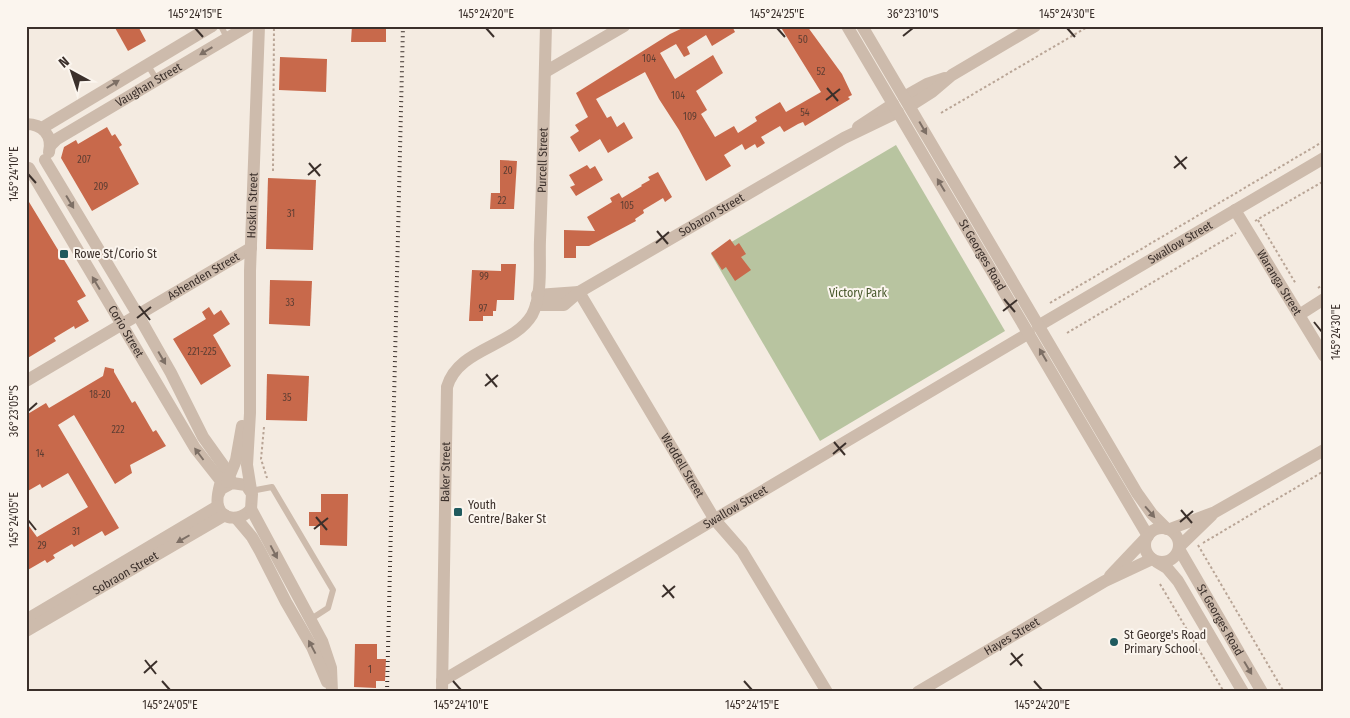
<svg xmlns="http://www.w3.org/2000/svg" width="1350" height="718" viewBox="0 0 1350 718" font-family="'Fira Sans Condensed',sans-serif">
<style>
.green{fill:#b8c4a0}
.building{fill:#c8694b}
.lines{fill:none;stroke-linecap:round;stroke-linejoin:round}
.path{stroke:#b9a596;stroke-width:2;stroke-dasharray:2.5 2.5;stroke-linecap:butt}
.service{stroke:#cdbbac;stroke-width:6}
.minor{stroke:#cdbbac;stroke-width:12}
.tertiary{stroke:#cdbbac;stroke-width:12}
.rail{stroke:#3b302b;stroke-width:4;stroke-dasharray:1 4;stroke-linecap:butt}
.oneway{fill:#7d6f65}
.ticks{fill:none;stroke:#3b302b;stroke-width:2}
.poi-dot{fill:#1f5a5e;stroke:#fbf5ee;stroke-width:2}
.labels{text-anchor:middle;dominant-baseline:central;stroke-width:4;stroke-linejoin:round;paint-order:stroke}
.number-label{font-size:10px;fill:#5e3e33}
.street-label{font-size:12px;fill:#3b302b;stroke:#fbf5ee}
.poi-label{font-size:12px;fill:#3b302b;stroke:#fbf5ee;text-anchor:start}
.park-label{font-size:12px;fill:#4a5a2e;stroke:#fbf5ee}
.neatline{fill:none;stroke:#3b302b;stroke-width:2}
.ticks-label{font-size:12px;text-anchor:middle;fill:#3b302b}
</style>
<rect width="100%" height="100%" fill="#f4ebe1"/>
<path class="green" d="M896,145L1005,331L820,441L711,254Z"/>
<g class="building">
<path d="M114,26H138L146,41L128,51Z"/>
<path d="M352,26H386V42H351Z"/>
<path d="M687,26H732L735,32L712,46L706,35L687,47L690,54L684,57L676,44L660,53L675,79L713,55L723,73L696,91L707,110L701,114L715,137L734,126L738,133L757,121L755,117L780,102L786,112L821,92L780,26H807L842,74L852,95L848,97L850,99L805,126L803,122L798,124L784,132L780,126L761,137L765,143L757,148L755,144L745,150L742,144L724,155L731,166L706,181L679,130L659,99L645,72L596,99L607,118L611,116L617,127L624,122L633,138L608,153L600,139L579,152L570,137L579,131L575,125L588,117L576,93L670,34Z"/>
<path d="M280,57L327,59L326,92L279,90Z"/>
<path d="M107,127L112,136L115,134L122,145L119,147L139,184L92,211L61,158L64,147L76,140L78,144Z"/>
<path d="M500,160L517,161L514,209H490L491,193H500Z"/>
<path d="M587,165L590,169L595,166L603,180L576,196L570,187L575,185L569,175Z"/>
<path d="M658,172L672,197L665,202L663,198L643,210L644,213L635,219L636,221L589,246H576V258H564V230L595,231L587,217L612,202L610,198L619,193L622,198L642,186L641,185L650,180L648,177Z"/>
<path d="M268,178L316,180L313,250L266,249Z"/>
<path d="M26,197L86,296L77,301L89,321L75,329L74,326L54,338L56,341L26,359Z"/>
<path d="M730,239L735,246L739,243L746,254L741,257L751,270L735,281L726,267L722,270L711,253Z"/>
<path d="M501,264H516L514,300H497L496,311H493V316H483V321H469L472,270L501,271Z"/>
<path d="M270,280L312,281L310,326L269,324Z"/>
<path d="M209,307L214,315L221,310L230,324L213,335L231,366L201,385L173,339L206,319L202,312Z"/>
<path d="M105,367L114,369V372L132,403L135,401L153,432L156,430L166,446L130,465L132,473L115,484L74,415L58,425L119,528L105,536L102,531L74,547L72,544L53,555L55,558L47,563L45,560L26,571V522L37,537L88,507L68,473L42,488L40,484L26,492V415L46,403L49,408L103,376Z"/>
<path d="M267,374L309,376L307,421L266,420Z"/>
<path d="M321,494H348L347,546L320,545V526H309V512H321Z"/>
<path d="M355,644H377V659H386L385,681H376V688L354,687Z"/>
</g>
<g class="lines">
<g class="path">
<path d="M941,113L1089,26"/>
<path d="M273,171L274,26"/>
<path d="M1258,220L1296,284"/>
<path d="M1255,221L1324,181"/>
<path d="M1318,288L1324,284"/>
<path d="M1050,303L1324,141"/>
<path d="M1067,333L1236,233"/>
<path d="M264,427L261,459L267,478"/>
<path d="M1203,543L1324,471"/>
<path d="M1198,545L1284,692"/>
<path d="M1160,584L1224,692"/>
</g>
<g class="service">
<path d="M221,26L227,38"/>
<path d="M147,64L157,80"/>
<path d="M251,491L272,487L333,590L328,608L311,619"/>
</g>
<g class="minor">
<path d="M545,72L624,26"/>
<path d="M904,97L927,84L945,78"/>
<path d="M910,106L932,92L952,75L1035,26"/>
<path d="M26,124C43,124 53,136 49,152"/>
<path d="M858,127L893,104"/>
<path d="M42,128L212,26"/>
<path id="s1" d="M51,145L57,139L248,26"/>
<path d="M45,160L138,315L171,373L203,437L223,465L232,483"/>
<path id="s2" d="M29,168L195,448L221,481C219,489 216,498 218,506C223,522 242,520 251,509L252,494L246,485L232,483L221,489L218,495"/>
<path id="s3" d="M1235,210L1324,356"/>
<path id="s4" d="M579,292L715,520L742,551L827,692"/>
<path d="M537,295L579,292"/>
<path id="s5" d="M536,305H564L579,292L844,138L898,112"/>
<path d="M1299,315L1324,299"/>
<path id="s6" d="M1038,326L1324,158"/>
<path id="s7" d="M26,381L251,248"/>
<path d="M227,482L236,460L242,426"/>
<path id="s8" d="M251,490L247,465L250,413V271L259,26"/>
<path d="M251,509L322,641L331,668L332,692"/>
<path d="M236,518L252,537L260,551L286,602L312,647L327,682"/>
<path d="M26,620L218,506"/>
<path id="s9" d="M26,631L225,515"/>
<path id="s10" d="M442,681L1029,333"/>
<path id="s11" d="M442,692L447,387C458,348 513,347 532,315C543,294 539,262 540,240C543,168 544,97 546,26"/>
</g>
<g class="tertiary">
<path id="s12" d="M847,26L1148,536"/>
<path d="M862,26L1137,493L1152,514L1167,529"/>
<circle cx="1162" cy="545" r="17"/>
<path d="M1170,529L1215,512L1324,450"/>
<path d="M1180,546L1212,515"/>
<path id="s13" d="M1179,549L1262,692"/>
<path d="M1157,562L1167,568L1178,581L1243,692"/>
<path d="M1110,576L1146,538"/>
<path id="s14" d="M918,692L1105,581L1152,559"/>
</g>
<path class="rail" d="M387,692L403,26"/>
</g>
<defs><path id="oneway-solid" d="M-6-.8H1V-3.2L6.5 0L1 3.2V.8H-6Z" transform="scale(1.25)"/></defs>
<g class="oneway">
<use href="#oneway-solid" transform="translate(206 51) rotate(149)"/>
<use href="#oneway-solid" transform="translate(113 84) rotate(-32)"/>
<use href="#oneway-solid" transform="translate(923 128) rotate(60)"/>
<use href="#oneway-solid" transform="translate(941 185) rotate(-121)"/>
<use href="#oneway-solid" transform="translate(70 202) rotate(59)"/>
<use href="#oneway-solid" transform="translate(96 283) rotate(-121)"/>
<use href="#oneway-solid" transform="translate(1043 355) rotate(-120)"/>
<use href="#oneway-solid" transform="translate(162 358) rotate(60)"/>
<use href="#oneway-solid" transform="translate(199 454) rotate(-127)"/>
<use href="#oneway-solid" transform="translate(1150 512) rotate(49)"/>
<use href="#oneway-solid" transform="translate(183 539) rotate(150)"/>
<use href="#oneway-solid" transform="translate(274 552) rotate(62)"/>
<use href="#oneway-solid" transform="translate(312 647) rotate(-118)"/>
<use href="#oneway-solid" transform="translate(1248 668) rotate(59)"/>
</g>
<path class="ticks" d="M195,28L203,37M486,28L494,37M777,28L785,37M1067,28L1075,37M903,36L913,28M827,88L838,101M826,100L840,89M1175,156L1186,169M309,163L320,176M1174,168L1187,157M28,174L36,183M308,175L321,164M657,231L668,244M656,243L669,232M1004,299L1015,312M139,306L150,320M1003,311L1017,300M137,318L151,307M1314,322L1322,332M486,374L497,387M485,386L498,375M28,411L37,403M834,442L845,455M833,454L846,443M1181,510L1192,523M316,517L327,530M28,520L36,530M1180,522L1193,511M314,529L328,518M663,585L674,598M662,597L675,586M1011,653L1022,666M145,660L156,674M1010,665L1023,654M144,673L157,661M162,681L170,690M453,681L461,690M744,681L752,690M1034,681L1042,690"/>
<g class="poi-dot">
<rect x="59" y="249" width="10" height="10" rx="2.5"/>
<rect x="453" y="507" width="10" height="10" rx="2.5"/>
<circle cx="1114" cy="642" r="5"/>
</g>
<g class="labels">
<g class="number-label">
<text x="803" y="40">50</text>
<text x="649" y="59">104</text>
<text x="821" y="72">52</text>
<text x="678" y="96">104</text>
<text x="805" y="113">54</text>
<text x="690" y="117">109</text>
<text x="84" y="160">207</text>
<text x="508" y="171">20</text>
<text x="101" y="187">209</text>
<text x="502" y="201">22</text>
<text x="627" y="206">105</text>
<text x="291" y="214">31</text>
<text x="484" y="277">99</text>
<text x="290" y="303">33</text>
<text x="483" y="309">97</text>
<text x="202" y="352">221-225</text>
<text x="100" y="395">18-20</text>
<text x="287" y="398">35</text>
<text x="118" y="430">222</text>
<text x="40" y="454">14</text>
<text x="76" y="532">31</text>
<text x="42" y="546">29</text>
<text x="370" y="670">1</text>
</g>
<g class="street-label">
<text stroke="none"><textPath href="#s1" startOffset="115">Vaughan Street</textPath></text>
<text stroke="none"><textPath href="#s11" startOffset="575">Purcell Street</textPath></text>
<text stroke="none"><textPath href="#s8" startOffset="285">Hoskin Street</textPath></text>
<text stroke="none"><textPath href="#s5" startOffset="201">Sobaron Street</textPath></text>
<text stroke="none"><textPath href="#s6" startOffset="165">Swallow Street</textPath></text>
<text stroke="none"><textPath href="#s12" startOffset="266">St Georges Road</textPath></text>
<text stroke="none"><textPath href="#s7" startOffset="206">Ashenden Street</textPath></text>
<text stroke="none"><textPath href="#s3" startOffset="85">Waranga Street</textPath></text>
<text stroke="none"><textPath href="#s2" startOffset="190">Corio Street</textPath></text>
<text stroke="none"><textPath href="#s4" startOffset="202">Weddell Street</textPath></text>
<text stroke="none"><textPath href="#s11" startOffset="220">Baker Street</textPath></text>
<text stroke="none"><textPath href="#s10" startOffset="341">Swallow Street</textPath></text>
<text stroke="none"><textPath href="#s9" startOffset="115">Sobraon Street</textPath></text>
<text stroke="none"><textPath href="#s13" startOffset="82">St Georges Road</textPath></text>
<text stroke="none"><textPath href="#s14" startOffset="109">Hayes Street</textPath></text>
</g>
<g class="poi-label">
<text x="74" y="254">Rowe St/Corio St</text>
<text x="468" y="505">Youth<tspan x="468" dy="14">Centre/Baker St</tspan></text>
<text x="1124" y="635">St George's Road<tspan x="1124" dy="14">Primary School</tspan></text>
</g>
<g class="park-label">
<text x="858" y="293">Victory Park</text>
</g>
</g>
<rect width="1350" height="718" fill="none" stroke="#fbf5ee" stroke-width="55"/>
<g transform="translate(72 72) rotate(320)" stroke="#fbf5ee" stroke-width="4" paint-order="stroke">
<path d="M0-4L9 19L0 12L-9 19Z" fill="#3b302b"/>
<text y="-8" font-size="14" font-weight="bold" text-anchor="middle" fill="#3b302b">N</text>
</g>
<rect x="28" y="28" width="1294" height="662" class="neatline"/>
<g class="ticks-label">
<text x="195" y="18">145°24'15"E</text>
<text x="486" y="18">145°24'20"E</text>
<text x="777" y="18">145°24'25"E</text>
<text x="913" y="18">36°23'10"S</text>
<text x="1067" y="18">145°24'30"E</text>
<text transform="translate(14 174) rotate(-90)" y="4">145°24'10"E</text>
<text transform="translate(1336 332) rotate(-90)" y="4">145°24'30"E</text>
<text transform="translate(14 411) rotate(-90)" y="4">36°23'05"S</text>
<text transform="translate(14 520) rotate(-90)" y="4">145°24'05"E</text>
<text x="170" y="709">145°24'05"E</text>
<text x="461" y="709">145°24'10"E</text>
<text x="752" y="709">145°24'15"E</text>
<text x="1042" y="709">145°24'20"E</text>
</g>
</svg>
